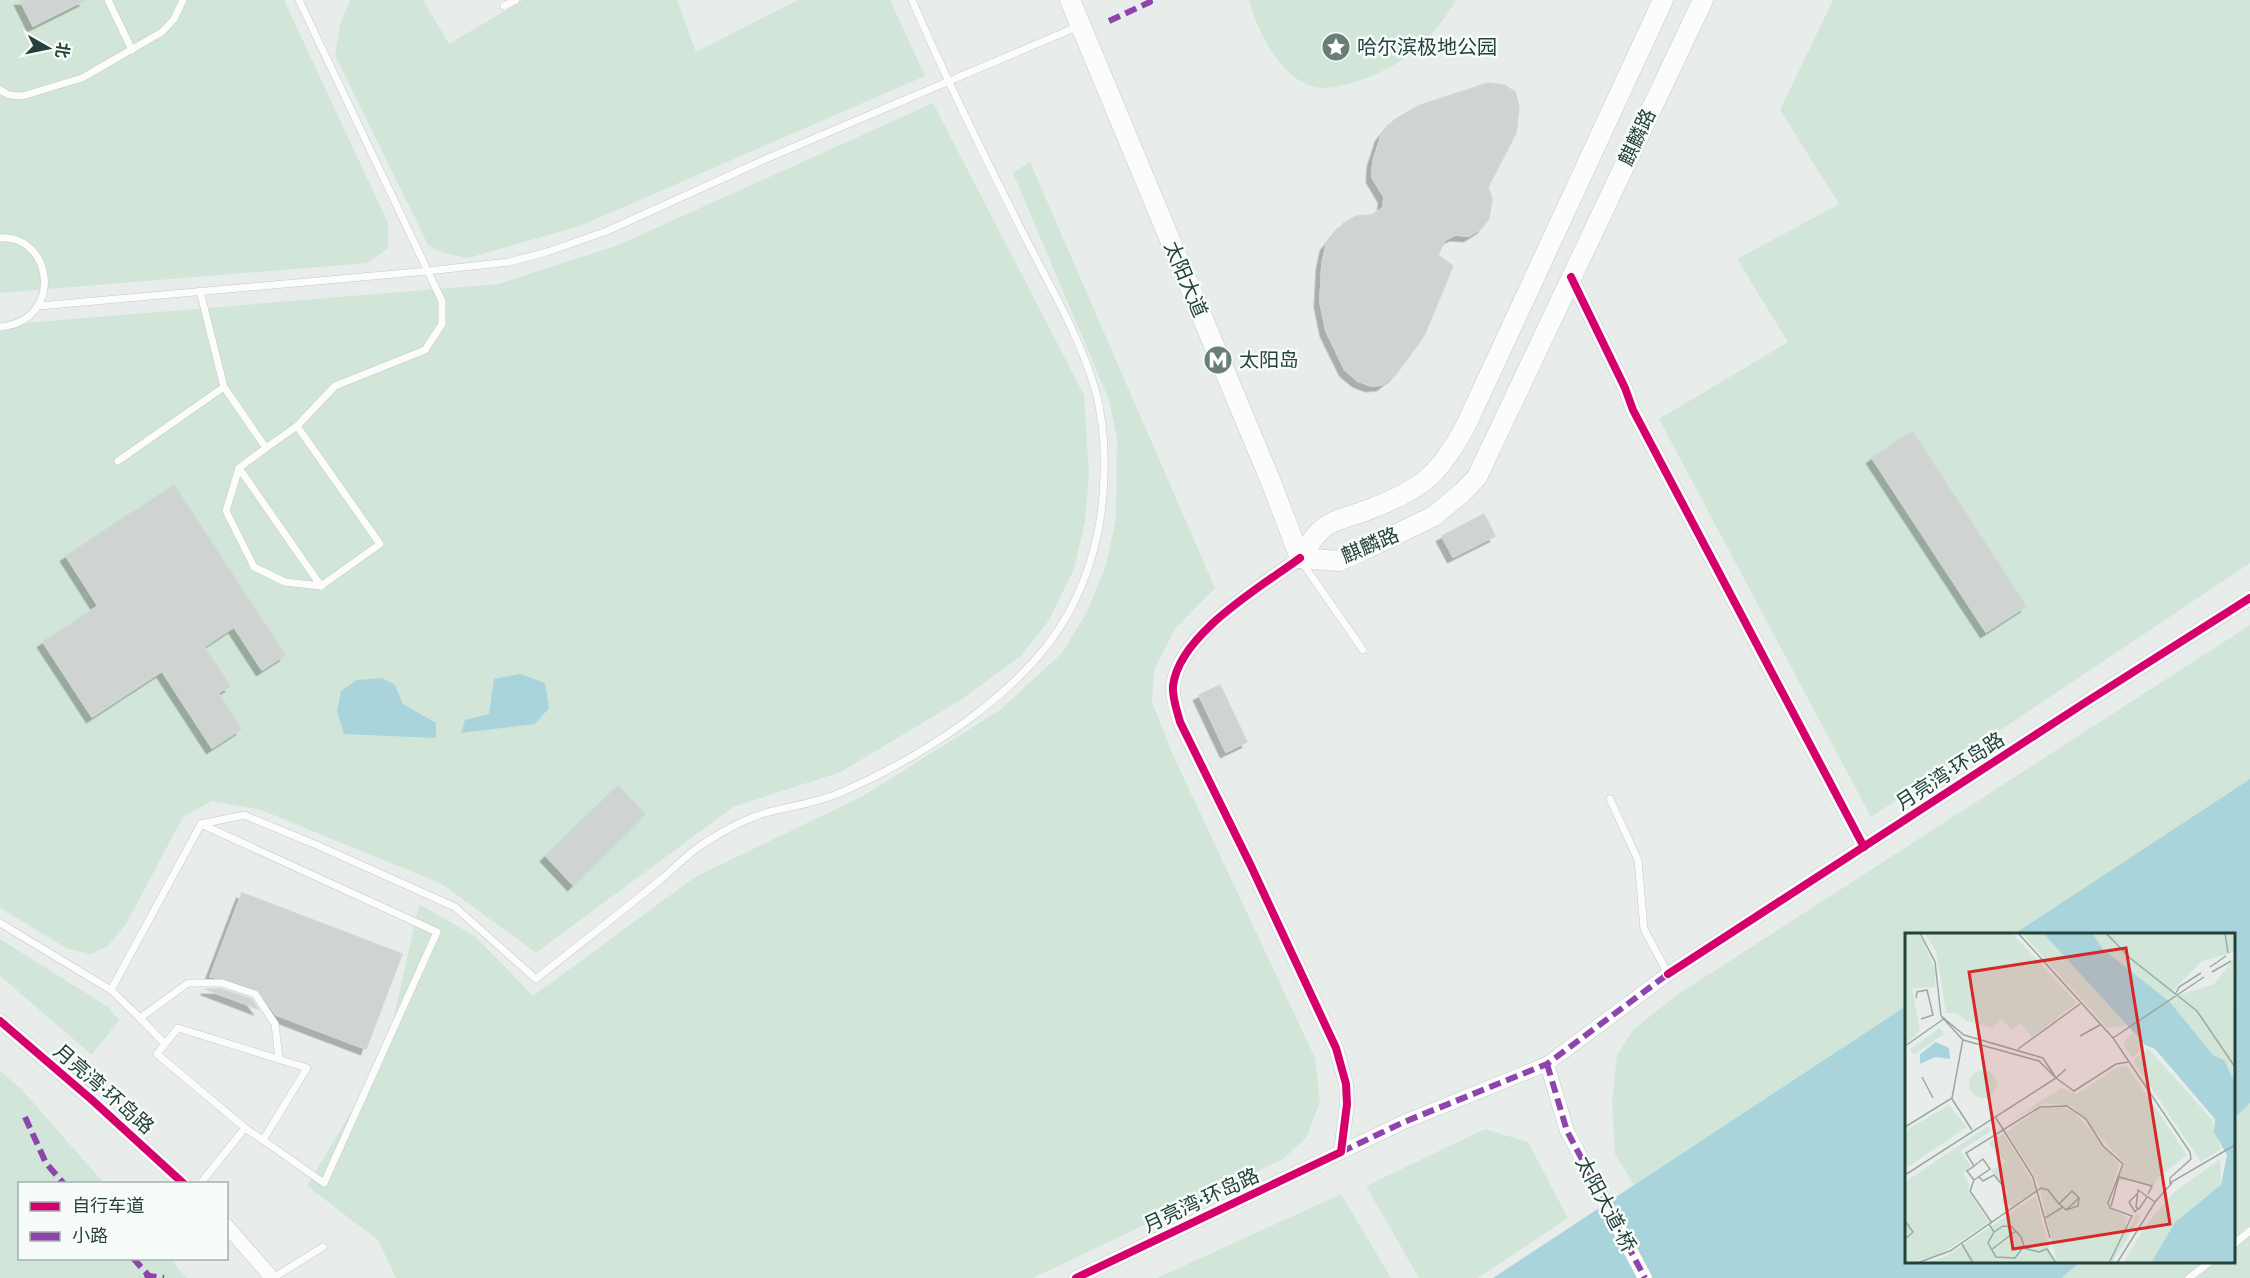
<svg xmlns="http://www.w3.org/2000/svg" width="2250" height="1278" viewBox="0 0 2250 1278" font-family="'Fira Sans','Noto Sans SC',sans-serif">
<style>
.green{fill:#d1e6d8}
.water{fill:#a9d4db}
.building{fill:#cfd4d2;stroke:#d1d6d4;stroke-width:1.5;filter:url(#shadow)}
.lines{fill:none;stroke-linecap:round;stroke-linejoin:round}
.lane-casing{stroke:#c5cac8;stroke-width:8}
.street-casing{stroke:#c5cac8;stroke-width:15}
.secondary-casing{stroke:#c3cbc8;stroke-width:21}
.lane{stroke:#fcfcfc;stroke-width:7}
.street{stroke:#fcfcfc;stroke-width:14}
.secondary{stroke:#fcfcfc;stroke-width:20}
.quiet{stroke:#8e44ad;stroke-width:6;stroke-dasharray:12 6;stroke-linecap:butt}
.cycleway-casing{stroke:#f7fbf9;stroke-width:11}
.cycleway{stroke:#d6006c;stroke-width:8}
.labels{text-anchor:middle;dominant-baseline:central;stroke-width:5;stroke-linejoin:round;paint-order:stroke}
.poi-label{font-size:20px;fill:#24423a;stroke:#f7fbf9;text-anchor:start}
.street-label{font-size:20px;fill:#24423a;stroke:#f7fbf9}
.inset-road{fill:none;stroke:#9aa9a4;stroke-width:1.5}
.view{fill:#d62828;fill-opacity:0.15;stroke:#d62828;stroke-width:3}
.inset-edge{fill:none;stroke:#24423a;stroke-width:3}
</style>
<defs>
<filter id="shadow"><feDropShadow dx="-5.5" dy="5.5" stdDeviation="0" flood-color="#0004"/></filter>
</defs>
<rect width="100%" height="100%" fill="#e8edeb"/>
<g class="green">
<path d="M0,0H284L388,223V248L367,263L0,293Z"/>
<path d="M350,0H423L449,44L523,0H677L696,52L798,0H890L925,76L580,226L468,258L443,253L428,245L335,55L340,25Z"/>
<path d="M1249,0H1456C1432,42 1398,70 1351,83C1340,86 1327,90 1315,87C1281,79 1257,31 1249,0Z"/>
<path d="M1833,0H2250V563L1871,817L1659,419L1788,342L1737,259L1839,204L1780,110Z"/>
<path d="M933,103L1084,395L1089,475L1085,522L1074,569L1049,620L1021,656L959,701L841,772L733,807L536,953L442,884L261,810L212,801L183,817L126,924L108,946L91,954L68,949L0,908V325L498,284L616,246Z"/>
<path d="M1030,162L1215,588L1175,629L1154,670L1152,702L1173,755L1315,1058L1320,1101L1307,1137L1283,1159L1033,1278H396L378,1240L307,1186L386,1053L419,904L476,937L533,996L695,877L863,796L1000,710L1062,653L1087,612L1106,565L1116,518L1117,438L1109,400L1013,173Z"/>
<path d="M2250,625V779L2014,934H1906V1006L1634,1185L1615,1154L1612,1102L1617,1055L1634,1029L1677,995Z"/>
<path d="M0,939L108,1007L119,1020L92,1055L0,976Z"/>
<path d="M0,1071L21,1089L104,1183L20,1184V1258L170,1259L187,1278H0Z"/>
<path d="M2250,1103V1278H2062L2080,1262H2234V1119Z"/>
<path d="M1485,1129L1528,1142L1568,1218L1478,1278H1419L1366,1186Z"/>
<path d="M1341,1194L1391,1278H1157Z"/>
</g>
<g class="water">
<path d="M520,674L545,683L549,708L535,724L461,733L465,720L489,714L494,679Z"/>
<path d="M382,678L395,685L403,704L436,723V738L344,734L337,711L341,691L357,680Z"/>
<path d="M2250,779V1103L2234,1119V934H2014Z"/>
<path d="M1906,1006V1262H2080L2062,1278H1493Z"/>
</g>
<g class="building">
<path d="M20,0H85L33,26Z"/>
<path d="M1488,83L1504,85L1515,92L1519,106L1516,133L1488,187L1492,199L1489,218L1482,228L1469,236L1455,235L1445,240L1438,255L1453,266L1424,336L1396,374L1382,385L1371,386L1358,381L1345,370L1326,331L1320,302L1322,264L1326,245L1344,223L1357,216L1372,215L1383,208L1384,197L1372,177L1373,161L1381,136L1394,120L1418,106Z"/>
<path d="M1912,431L2026,606L1986,632L1872,458Z"/>
<path d="M174,485L285,655L262,670L234,627L204,647L230,686L218,693L241,729L212,748L162,671L92,717L43,642L98,606L66,556Z"/>
<path d="M1484,514L1495,536L1453,557L1442,536Z"/>
<path d="M1220,685L1247,742L1226,752L1199,695Z"/>
<path d="M618,786L645,814L573,885L546,856Z"/>
<path d="M242,893L402,954L366,1049L276,1015L257,989L223,978L210,977Z"/>
<path d="M206,989H221L251,999L258,1009Z"/>
</g>
<g class="lines">
<g class="lane-casing">
<g id="lane">
<path d="M108,0L132,50"/>
<path d="M504,6L516,0"/>
<path d="M0,90L9,95L22,96L82,78L162,32L174,19L183,0"/>
<path d="M0,238C52,234 66,320 0,327"/>
<path d="M200,291L224,387L266,448L297,426L380,544L321,586L239,468L266,448"/>
<path d="M39,306L428,271L509,262L547,252L607,231L768,158L1079,26"/>
<path d="M297,426L335,386L425,350L442,324V301L299,0"/>
<path d="M118,461L224,387"/>
<path d="M239,468L226,511L254,567L285,582L321,586"/>
<path d="M1301,561L1363,650"/>
<path d="M1610,799L1638,860L1644,929L1668,974"/>
<path d="M201,824L437,932L324,1183L263,1140"/>
<path d="M0,923L111,990L201,824L244,815L319,846L455,907L536,979C577,946 619,914 660,880C675,868 689,852 706,842C723,831 745,819 765,813C791,806 817,803 842,792C922,757 1024,693 1068,614C1091,572 1103,524 1104,475C1105,447 1103,417 1095,389C1080,337 1051,288 1026,239C986,160 947,81 912,0"/>
<path d="M111,990L140,1018"/>
<path d="M178,1028L307,1068L263,1140L245,1128L157,1054Z"/>
<path d="M165,1044L140,1018L188,983H222L255,994L275,1024L279,1059"/>
<path d="M200,1184L245,1128"/>
<path d="M2234,1244L2250,1231"/>
<path d="M273,1278L323,1247"/>
<path d="M2189,1278L2210,1262"/>
</g>
</g>
<g class="street-casing">
<g id="street">
<path d="M1571,277L1625,388L1633,410L1864,847"/>
<path d="M1300,558C1261,587 1179,634 1173,686C1172,698 1177,710 1180,722L1251,866L1336,1048L1346,1084L1347,1104L1341,1152"/>
<path d="M0,1021L92,1100L184,1184"/>
<path d="M1547,1064L1567,1131L1645,1278"/>
<path d="M226,1225L272,1278"/>
<path d="M1076,1278L1404,1122L1547,1064L1668,974L2086,702L2250,598"/>
</g>
</g>
<g class="secondary-casing">
<g id="secondary">
<path d="M1070,0L1271,482L1300,558"/>
<path d="M1300,558L1339,561L1368,548L1434,516L1463,492L1477,477L1703,0"/>
<path d="M1300,558C1307,549 1316,532 1326,526C1338,518 1356,515 1370,509C1423,489 1441,473 1467,423L1663,0"/>
</g>
</g>
<use href="#lane" class="lane"/>
<use href="#street" class="street"/>
<use href="#secondary" class="secondary"/>
<g class="quiet">
<path d="M1109,21L1150,2L1149,0"/>
<path d="M1547,1064L1567,1131L1645,1278"/>
<path d="M25,1117L46,1163L64,1184"/>
<path d="M1341,1152L1404,1122L1547,1064L1668,974"/>
<path d="M133,1258L149,1276"/>
<path d="M145,1278L149,1276L164,1278"/>
</g>
<g class="cycleway-casing">
<g id="cycleway">
<path d="M1571,277L1625,388L1633,410L1864,847"/>
<path d="M1668,974L2086,702L2250,598"/>
<path d="M0,1021L92,1100L184,1184"/>
<path d="M1076,1278L1341,1152L1347,1104L1346,1084L1336,1048L1251,866L1180,722C1177,710 1172,698 1173,686C1179,634 1261,587 1300,558"/>
</g>
</g>
<use href="#cycleway" class="cycleway"/>
</g>
<defs>
<g id="sight-disc" transform="scale(1.5)"><circle r="9.5" fill="#697e78" stroke="#f7fbf9"/><path d="M0-6L1.8-2.2L6-1.7L2.9 1.2L3.7 5.4L0 3.3L-3.7 5.4L-2.9 1.2L-6-1.7L-1.8-2.2Z" fill="#fff"/></g>
<g id="metro-disc" transform="scale(1.5)"><circle r="9.5" fill="#697e78" stroke="#f7fbf9"/><path d="M-5.5 5V-5H-3L0 0L3-5H5.5V5H3V-.5L0 4L-3-.5V5Z" fill="#fff"/></g>
</defs>
<g fill-rule="evenodd">
<use href="#sight-disc" x="1336" y="47"/>
<use href="#metro-disc" x="1218" y="360"/>
</g>
<g class="labels">
<g class="poi-label">
<text x="1357" y="47">哈尔滨极地公园</text>
<text x="1239" y="360">太阳岛</text>
</g>
<g class="street-label">
<text transform="translate(1637 137) rotate(-65)">麒麟路</text>
<text transform="translate(1186 279) rotate(67)">太阳大道</text>
<text transform="translate(1370 545) rotate(-23)">麒麟路</text>
<text transform="translate(1950 771) rotate(-33)">月亮湾·环岛路</text>
<text transform="translate(104 1089) rotate(41)">月亮湾·环岛路</text>
<text transform="translate(1201 1200) rotate(-25)">月亮湾·环岛路</text>
<text transform="translate(1606 1204) rotate(62)">太阳大道·桥</text>
</g>
</g>
<g transform="translate(1905 933)">
<rect width="330" height="330" fill="#e8edeb"/>
<path d="M0,0H11L17,5L30,37V54L7,55L15,98L0,111ZM19,0H107L172,70L127,104L115,90L106,97L97,86L87,95L62,88L52,80H41L31,18ZM117,0H138L222,92L202,95ZM187,0H330V19L297,28L268,58L274,62L309,51L328,27L330,150L319,127L308,122L265,69L198,16ZM35,95L39,101L9,122L5,116ZM227,99L240,114L227,125L218,111ZM243,115L307,187L316,216L296,229L228,128ZM222,133L282,222L253,245L247,255L230,248L211,247L220,231L167,173L140,170L108,186L156,155L172,161L212,134ZM64 151a14 14 0 1 1 28 0a14 14 0 1 1-28 0ZM44,172L62,194L0,236V198ZM151,172L169,178L214,231L202,274L222,284L219,298L222,299L231,281L236,284L207,330H152L133,249L102,199L135,175ZM83,193L86,198L55,218L66,233L58,241L64,251L63,257L84,289L35,322L0,330V249ZM99,201L130,253V258L108,273L97,270L96,267L104,260L86,237L101,229L83,210ZM315,226L316,252L270,289L246,330H218L241,292L268,260ZM131,263L148,330H20L40,324Z" fill="#d1e6d8"/>
<path d="M138,0H187L198,16L265,69L308,122L319,127L330,150V330H246L270,289L316,252L322,222L309,199L310,186L250,116L240,112ZM31,109L44,115L45,126L30,124L15,131V121Z" fill="#a9d4db"/>
<path class="inset-road" d="M15,0L30,29L36,83M113,0L208,105L285,219L286,226L265,245V250L330,212M201,0L225,25L292,78L330,134M320,0L323,20M305,34L321,23M307,39L326,28M271,60L274,54L296,40M11,65L12,59L22,57L28,82L16,86M36,83L59,102L138,125L151,145M36,83L58,107L134,128L151,145M175,103L195,92M208,105L299,44M0,113L40,85M113,116L175,71M161,136L151,145L169,158L211,131L223,129M17,144L28,165M47,166L67,197M91,185L128,244L145,305M0,194L47,165L58,106M0,242L151,145M74,244L78,248L89,242L99,254M69,247L85,236L78,226L69,233M232,261L224,269L230,279L233,275M242,264L234,276L231,274L233,257L250,269M206,273L214,244L247,253L243,261M161,277L173,273L174,265M140,285L158,274L154,271L167,258L174,265L161,277L158,274M0,288L8,299L0,306M87,290L65,258L69,247L62,238L69,233L61,220L135,174L162,173L181,186L198,213L218,231L203,270L205,275L227,283L204,330M84,291L89,299L98,293L107,294L116,304L119,313L110,325L91,324L83,310L89,299M57,311L68,330M119,315L134,319L142,316L151,330M86,317L111,298M12,330L45,318L136,255L143,257L154,271M212,330L250,269L267,250"/>
<path class="view" d="M221,15L265,291L108,316L64,39Z"/>
<rect width="330" height="330" class="inset-edge"/>
</g>
<rect x="18" y="1182" width="210" height="78" fill="#f7fbf9" stroke="#a3b1ad" stroke-width="1.5"/>
<rect x="30" y="1202" width="30" height="9" fill="#d6006c" stroke="#a3b1ad" stroke-width="1.5"/>
<text x="72" y="1212" font-size="18" fill="#24423a">自行车道</text>
<rect x="30" y="1232" width="30" height="9" fill="#8e44ad" stroke="#a3b1ad" stroke-width="1.5"/>
<text x="72" y="1242" font-size="18" fill="#24423a">小路</text>
<g transform="translate(48 48) rotate(99)" stroke="#f7fbf9" stroke-width="4.5" paint-order="stroke">
<path d="M0-4.5L10 22L0 15L-10 22Z" fill="#24423a"/>
<text y="-9" font-size="16" font-weight="bold" text-anchor="middle" fill="#24423a">北</text>
</g>
</svg>
